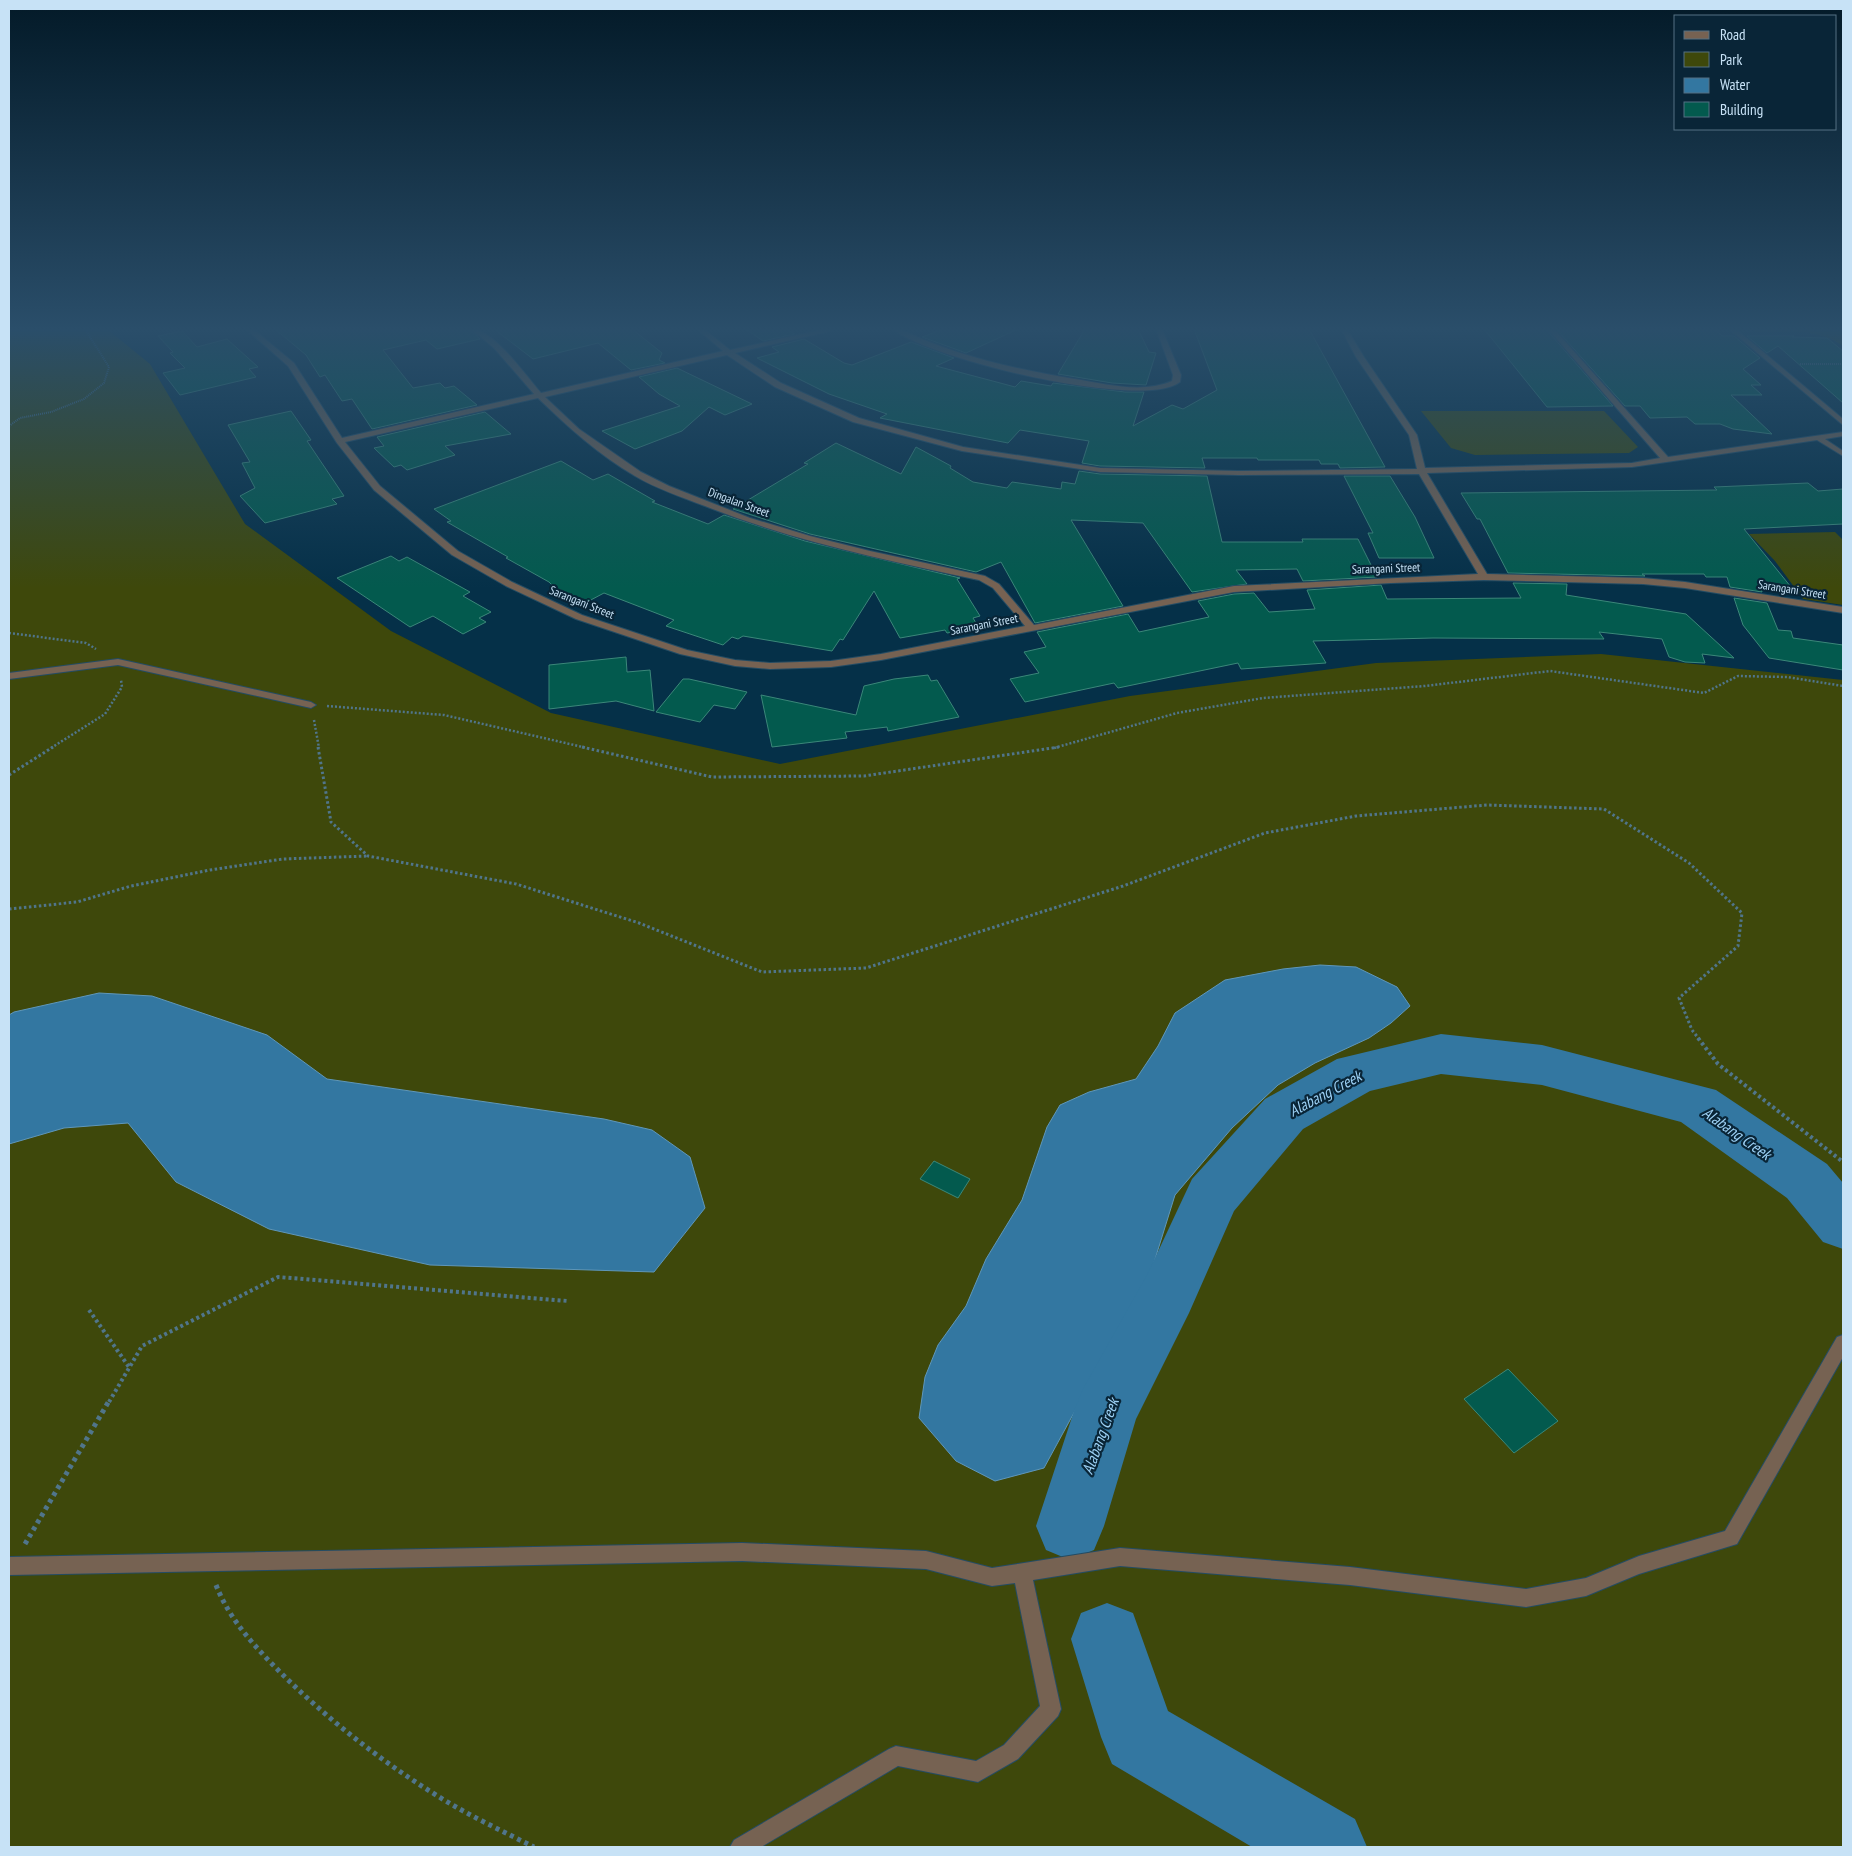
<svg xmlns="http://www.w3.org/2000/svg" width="1852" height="1856" viewBox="0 0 1852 1856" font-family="'PT Sans Narrow',sans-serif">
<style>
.green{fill:#3e480b}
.water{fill:#3377a1;stroke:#5f97ba}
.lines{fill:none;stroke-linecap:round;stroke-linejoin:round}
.river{fill:#3377a1;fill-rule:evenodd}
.building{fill:#035a4e;stroke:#3b8779}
.minor-casing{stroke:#244c64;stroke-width:2}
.path-far4{stroke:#50758b;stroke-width:2;stroke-dasharray:1 1;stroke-linecap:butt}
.path-far3{stroke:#50758b;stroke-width:2.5;stroke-dasharray:2 2;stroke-linecap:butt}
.path-far2{stroke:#50758b;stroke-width:3;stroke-dasharray:2.5 2.5;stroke-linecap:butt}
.path-far1{stroke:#50758b;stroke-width:4;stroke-dasharray:3 3;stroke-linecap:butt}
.path{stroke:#50758b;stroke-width:5;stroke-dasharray:4 4;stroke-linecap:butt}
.minor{fill:#766252;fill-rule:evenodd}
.labels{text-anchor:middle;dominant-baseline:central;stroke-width:4.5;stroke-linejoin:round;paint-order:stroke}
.far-street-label{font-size:12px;fill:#c7e2f6;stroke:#092537}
.water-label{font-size:16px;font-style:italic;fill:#9dd1f5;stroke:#092537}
</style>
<rect width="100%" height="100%" fill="#053048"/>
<g class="green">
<path d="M9,329H107L150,364L245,524L391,631L551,713L780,764L1130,696L1376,663L1601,654L1843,680V1847H9Z"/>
<path d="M1751,329H1843V346C1818,327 1785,332 1755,332Z"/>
<path d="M1421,411H1604L1638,447L1629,453L1475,455L1451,448Z"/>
<path d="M1835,532L1843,540V605L1803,599L1775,561L1749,534Z"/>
</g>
<g class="water">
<path d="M1320,965L1356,967L1397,987L1410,1006L1391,1023L1369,1038L1315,1063L1278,1085L1232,1128L1175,1195L1152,1269L1044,1468L995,1481L956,1461L919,1418L925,1377L938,1345L966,1306L986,1259L1022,1200L1047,1127L1060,1105L1089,1092L1136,1079L1158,1046L1175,1013L1225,980L1283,969Z"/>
<path d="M99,993L152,996L267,1035L327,1079L604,1119L652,1130L690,1157L705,1208L654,1272L430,1265L269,1229L176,1182L128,1123L64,1128L9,1144V1015L14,1012Z"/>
</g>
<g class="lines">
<g class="river">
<path d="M1441,1034L1542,1045L1716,1090L1827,1164L1843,1183V1249L1823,1242L1787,1198L1681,1122L1542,1085L1441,1074L1370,1091L1303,1129L1234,1211L1189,1313L1136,1419L1104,1526L1094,1550L1070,1560L1046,1550L1036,1526L1074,1411L1083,1389L1147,1275L1192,1179L1265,1099L1337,1059Z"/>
<path d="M1107,1603L1133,1613L1168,1711L1355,1819L1367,1847H1252L1112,1764L1101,1737L1071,1639L1081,1613Z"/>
</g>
</g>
<g class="building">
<path d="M275,329H469L480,339L437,349L426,340L383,350L413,388L440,383L445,388L454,386L477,405L372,429L352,399L342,401L325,375L320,377L306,355Z"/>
<path d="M494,329H632L662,353L659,360L665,363L631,370L598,343L533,359Z"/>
<path d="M746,329H786L795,334L763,341Z"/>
<path d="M944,329H1018L966,353L922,337Z"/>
<path d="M1085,329H1138L1149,352L1156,353L1146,385L1112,383L1058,374Z"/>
<path d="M1194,329H1309L1385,467L1340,468L1338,464H1321L1319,460H1258L1257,458H1202L1205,468L1100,466L1082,463L1089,441L1020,430L1008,443L880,418L887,414L829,394L757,358L779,352L772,347L804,339L844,363L852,365L911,342L954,358L936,366L1004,384L1015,387L1021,381L1051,386L1053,383L1125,392H1144L1133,426L1172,405L1183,409L1217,390Z"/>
<path d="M1484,329H1546L1613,406L1547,407Z"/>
<path d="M1556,329H1715L1722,336H1734L1760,358L1743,369L1761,385H1751L1762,395H1731L1772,434L1733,429L1720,424H1695L1687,417L1650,418L1640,406H1625Z"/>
<path d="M182,331L197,347L227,339L258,367L249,369L256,377L180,395L163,373L185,368L170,353L173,352L158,336Z"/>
<path d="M1747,336H1794L1792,337L1827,338L1843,351V403L1778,346L1767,353Z"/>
<path d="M677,368L752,404L725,415L709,407L682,431L635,449L602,431L680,406L659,394L639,377Z"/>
<path d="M291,411L311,440L307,441L344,496L332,499L337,504L265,523L240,496L255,488L242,463L250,462L228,425Z"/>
<path d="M485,412L511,434L445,446L455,455L407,470L401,465L394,467L374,448L384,446L377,437Z"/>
<path d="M836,443L901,474L916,447L951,466L950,468L973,482L1007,488L1012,482L1061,489L1062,482L1075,484L1079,471L1100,474L1207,476L1222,542H1303L1302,539H1358L1377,577L1303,581L1297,569L1236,570L1247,584L1192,592L1143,523L1071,520L1123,606L1035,623L1001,562L976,572L810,534L733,509L808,464L804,463Z"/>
<path d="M561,461L593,480L608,474L655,501L652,502L708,524L724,515L805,541L960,578L957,579L980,616L973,618L979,628L947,633L945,630L900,638L874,591L843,640L840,639L832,651L743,636L738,639L732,637L723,645L666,626L674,620L604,593L587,602L555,588L549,582L506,558L508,557L447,522L451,521L434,509Z"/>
<path d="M1344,476H1390L1415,517L1434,558H1379L1368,533H1373Z"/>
<path d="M1808,483L1818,491L1843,489V524L1744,529L1791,587L1761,588L1762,592L1730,587L1727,577H1706L1704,574H1642L1645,576L1508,573L1480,519H1477L1461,493L1717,490L1714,487Z"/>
<path d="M391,556L399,561L407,557L470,592L463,596L491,612L479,618L486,622L463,634L433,616L410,627L337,578Z"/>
<path d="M1513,583L1567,584L1566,595L1686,614L1734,658L1702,654L1705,663L1685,662L1669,657L1662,639L1599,632L1604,639L1433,638L1313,641L1326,663L1241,669L1238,663L1118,688L1114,683L1025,702L1010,679L1039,673L1024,652L1046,647L1037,632L1128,614L1139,632L1209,617L1198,601L1234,594L1254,593L1269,612L1315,609L1307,590L1381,585L1387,599L1521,598Z"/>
<path d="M1734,598L1767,603L1778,630L1791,631L1793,638L1843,645V670L1769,658L1743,625Z"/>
<path d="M626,657L627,672L650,670L654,711L616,701L549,709V665Z"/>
<path d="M928,675L931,681L937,680L959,717L888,731L887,727L845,732L847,738L772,747L761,695L856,715L864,686L894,679Z"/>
<path d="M683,679H689L747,692L735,709L714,705L700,722L656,712Z"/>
<path d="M934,1161L970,1179L958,1198L920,1179Z"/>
<path d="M1508,1369L1558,1421L1514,1453L1464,1399Z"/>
</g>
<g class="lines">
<g class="minor-casing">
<g id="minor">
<path d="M246,329H253L294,363L342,438L534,394L494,348L471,329C494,329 526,376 541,393L723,351L697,329H704L730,350L824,329H834L831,331L735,353L781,383L859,418L963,447L1100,468L1239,471L1417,469L1409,435L1356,357L1341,329H1347L1364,357L1417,435L1425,468L1632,463L1660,458L1548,329H1554L1668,457L1843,432V436L1825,439L1843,451V456L1817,440L1632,467L1427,473L1487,574L1643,578L1685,582L1843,607V613L1685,588L1643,584L1484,580L1391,583L1234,592L881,660L831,667L770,669L735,666L680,654L576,619L506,586L452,555L374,490L337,443L288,366ZM727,355L775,387L853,422L962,451L1100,472L1239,475L1419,474L1478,574L1234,586L1034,625L999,584L985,576L870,551L810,536L750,518L669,486L641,472L579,429L545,397ZM538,398C568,427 599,455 635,476C657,489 681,497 705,506C793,541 886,560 979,580L993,588L1025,626L881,654L831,661L770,663L735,660L687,650L582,615L512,582L458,551L380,486L345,442Z"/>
<path d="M893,329H900C956,356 1014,369 1075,379C1107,384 1141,394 1172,381L1173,375L1156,329H1162L1181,375L1180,382C1144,411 928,359 893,329Z"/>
<path d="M1729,329H1736L1843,419V425Z"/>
<path d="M118,659L311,702L316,705L311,708L118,665L9,679V673Z"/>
<path d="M1843,1335V1357L1737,1544L1639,1574L1586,1596L1526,1607L1350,1585L1120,1566L1033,1580L1061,1709L1058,1716L1018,1759L978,1782L898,1766L761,1847H730L734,1840L889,1749L896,1746L976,1761L1004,1745L1040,1706L1015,1583L992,1586L926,1569L742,1561L9,1575V1557L742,1543L926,1551L992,1568L1120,1548L1350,1567L1526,1589L1586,1578L1639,1556L1725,1531L1837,1337Z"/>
</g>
</g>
<g class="path-far4">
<path d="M1800,364H1843"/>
<path d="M9,426L20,418L51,412L84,399L104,383L109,367L85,329"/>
</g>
<g class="path-far3">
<path d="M9,633L86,643L96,649"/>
<path d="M327,706L444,715L587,748"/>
<path d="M314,720L319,748"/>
<path d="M51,748L105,714L122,687L121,680"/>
<path d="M1054,748L1177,713L1263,698L1425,686L1550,671L1704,693L1738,676L1787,677L1843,686"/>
</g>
<g class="path-far2">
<path d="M318,747L331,822L368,856L516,884L639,923L762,972L866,968L1123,886L1265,833L1356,816L1487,805L1604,809L1689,863L1742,913L1738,946L1679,998L1692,1030L1699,1039"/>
<path d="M582,747L712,777L864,776L1059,747"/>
<path d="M9,775L53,747"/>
<path d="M9,909L77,902L131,886L210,870L283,859L368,856"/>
</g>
<g class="path-far1">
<path d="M1698,1038L1718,1064L1843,1162"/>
<path d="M89,1310L129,1367"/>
<path d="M109,1402L142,1346L278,1277L568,1301"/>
</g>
<g class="path">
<path d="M25,1544L109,1401"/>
<path d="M216,1585C230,1621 257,1649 284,1676C335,1726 394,1771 456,1807C481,1821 508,1834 534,1847"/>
</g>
<use href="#minor" class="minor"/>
</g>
<linearGradient id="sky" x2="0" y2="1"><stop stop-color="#031a28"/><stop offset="0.56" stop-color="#2a4e6a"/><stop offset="1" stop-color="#2a4e6a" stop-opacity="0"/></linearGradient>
<rect width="1852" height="588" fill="url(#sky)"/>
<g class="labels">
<g class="far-street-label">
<text transform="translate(739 502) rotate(20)">Dingalan Street</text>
<text transform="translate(1386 568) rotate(-2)">Sarangani Street</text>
<text transform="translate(1792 589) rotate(9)">Sarangani Street</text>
<text transform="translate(582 602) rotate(22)">Sarangani Street</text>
<text transform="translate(984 624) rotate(-11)">Sarangani Street</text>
</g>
<g class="water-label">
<text transform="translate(1325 1093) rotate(-28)">Alabang Creek</text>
<text transform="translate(1737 1133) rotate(35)">Alabang Creek</text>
<text transform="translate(1100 1436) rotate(-70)">Alabang Creek</text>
</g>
</g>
<rect width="1852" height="1856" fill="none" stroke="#c7e2f6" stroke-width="20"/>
<rect x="1674" y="15" width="162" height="115" fill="#092537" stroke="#557183"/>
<rect x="1684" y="31" width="25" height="8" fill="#766252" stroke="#557183"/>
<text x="1720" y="40" font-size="15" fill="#c7e2f6">Road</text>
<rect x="1684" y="52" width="25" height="15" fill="#3e480b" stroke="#557183"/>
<text x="1720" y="65" font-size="15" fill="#c7e2f6">Park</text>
<rect x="1684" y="78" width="25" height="15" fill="#3377a1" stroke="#557183"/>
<text x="1720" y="90" font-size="15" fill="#c7e2f6">Water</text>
<rect x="1684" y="102" width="25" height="15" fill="#035a4e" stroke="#557183"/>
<text x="1720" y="115" font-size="15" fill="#c7e2f6">Building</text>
</svg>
